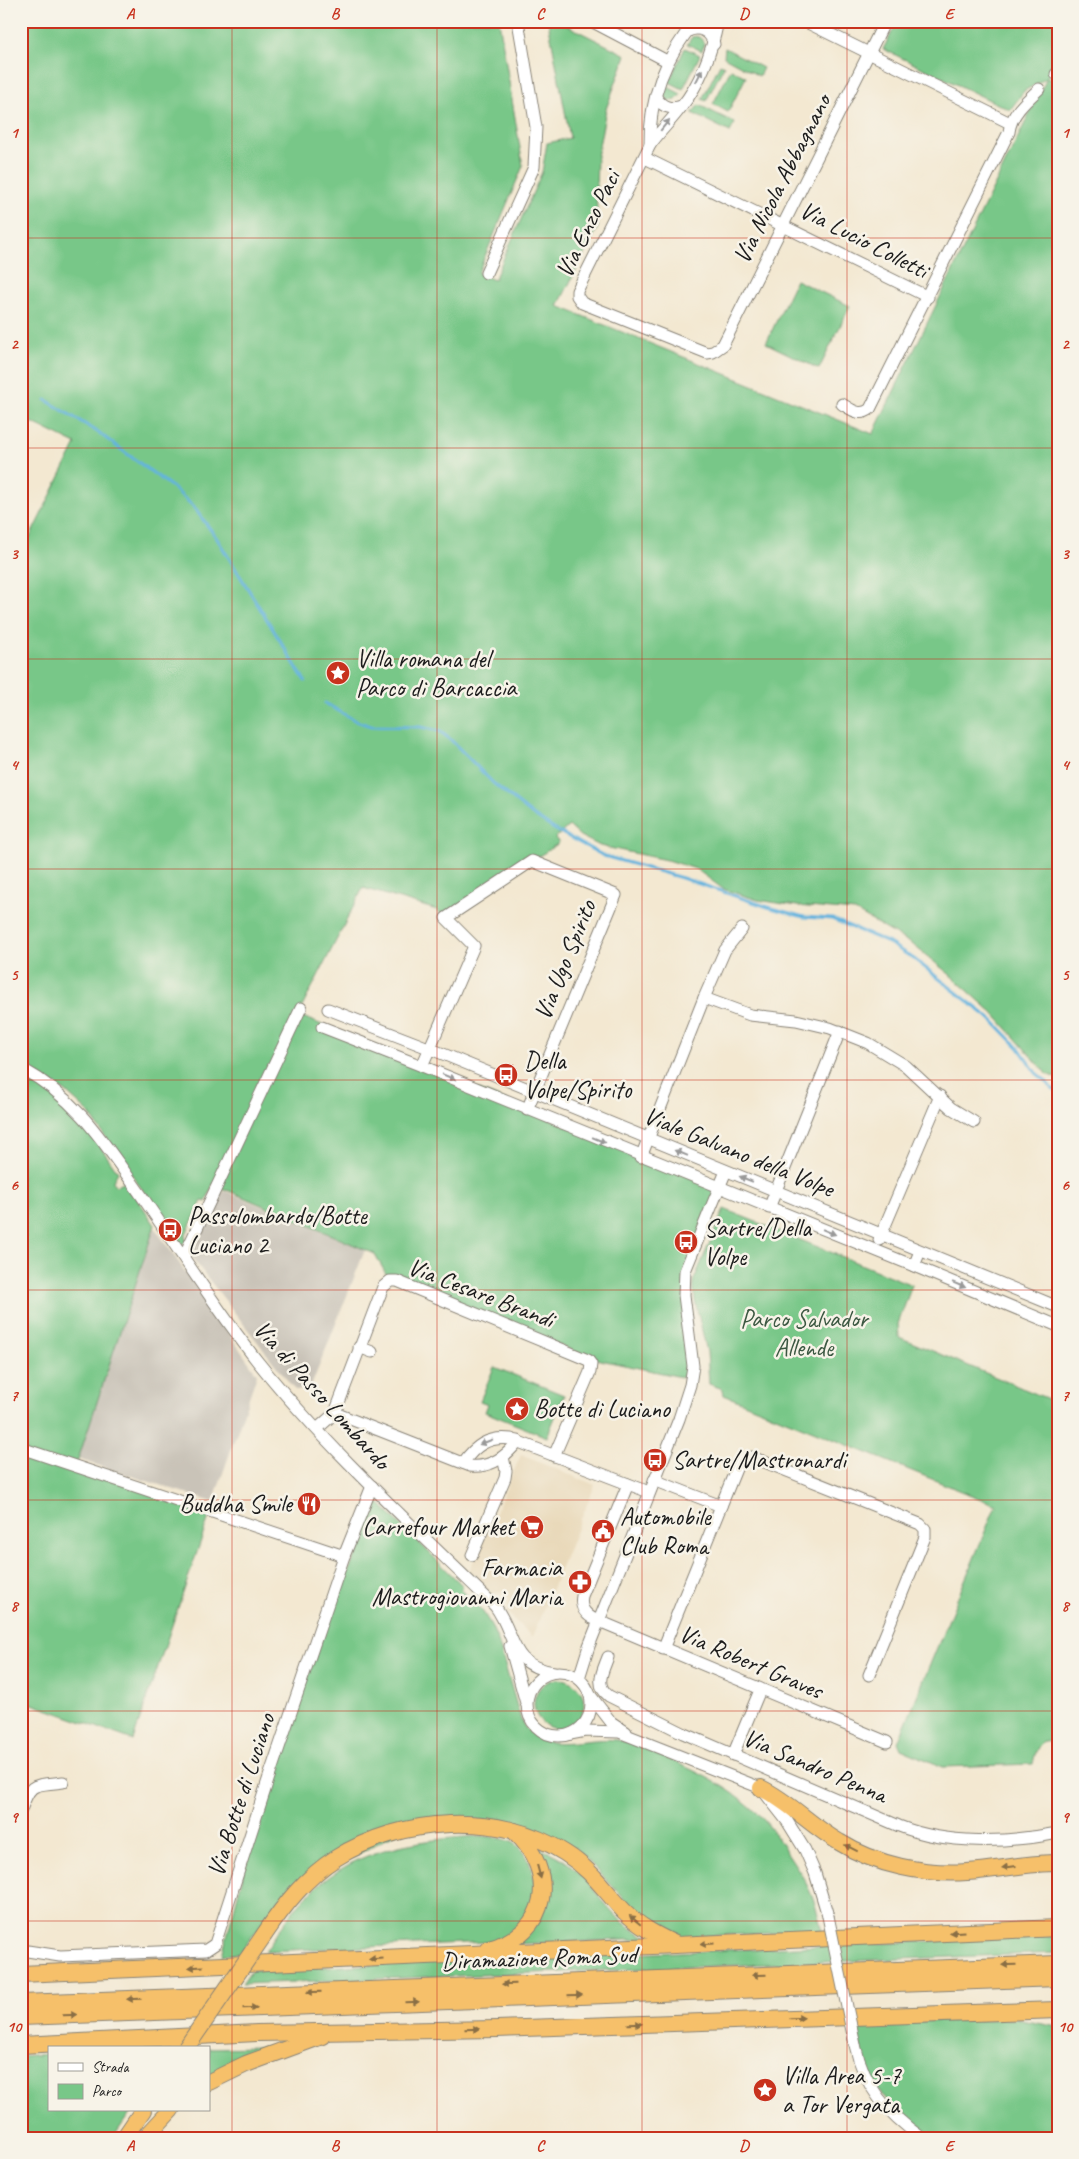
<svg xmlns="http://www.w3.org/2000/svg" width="1079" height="2159" viewBox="0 0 1079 2159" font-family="Caveat,sans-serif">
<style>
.built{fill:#e9d9ba}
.industrial{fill:#c9c3b8}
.green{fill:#78c788;stroke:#4a7252}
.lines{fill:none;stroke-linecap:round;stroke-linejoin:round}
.stream{stroke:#64b3de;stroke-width:3}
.minor-casing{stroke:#888276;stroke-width:13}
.highway-casing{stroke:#888276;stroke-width:18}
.minor{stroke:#fff;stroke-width:11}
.highway{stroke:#f6c06b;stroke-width:16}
.minor-bridge-casing{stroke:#888276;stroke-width:13;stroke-linecap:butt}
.highway-bridge-casing{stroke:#888276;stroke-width:18;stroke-linecap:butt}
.minor-bridge{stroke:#fff;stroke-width:11}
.highway-bridge{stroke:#f6c06b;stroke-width:16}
.oneway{fill:#999}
.oneway2{fill:#896e44}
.grid{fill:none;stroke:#c8321e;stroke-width:1;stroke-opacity:0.55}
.labels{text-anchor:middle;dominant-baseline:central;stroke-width:5;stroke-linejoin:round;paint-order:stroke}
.street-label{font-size:25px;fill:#1c1c1c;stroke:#f7f3e8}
.poi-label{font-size:25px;fill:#1c1c1c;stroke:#f7f3e8;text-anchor:start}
.park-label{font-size:25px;fill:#3c5842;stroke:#f7f3e8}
.neatline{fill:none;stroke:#c8321e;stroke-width:2}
.grid-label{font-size:16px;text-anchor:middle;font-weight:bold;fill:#c8321e}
</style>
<rect width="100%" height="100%" fill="#f7f3e8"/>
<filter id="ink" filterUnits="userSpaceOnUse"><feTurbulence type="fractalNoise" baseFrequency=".02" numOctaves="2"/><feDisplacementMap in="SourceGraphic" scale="10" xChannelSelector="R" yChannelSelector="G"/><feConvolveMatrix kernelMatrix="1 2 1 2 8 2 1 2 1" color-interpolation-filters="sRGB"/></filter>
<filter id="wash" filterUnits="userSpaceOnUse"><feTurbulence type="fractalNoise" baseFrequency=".0096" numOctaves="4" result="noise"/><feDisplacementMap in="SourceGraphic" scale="20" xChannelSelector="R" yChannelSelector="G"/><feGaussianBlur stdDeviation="1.12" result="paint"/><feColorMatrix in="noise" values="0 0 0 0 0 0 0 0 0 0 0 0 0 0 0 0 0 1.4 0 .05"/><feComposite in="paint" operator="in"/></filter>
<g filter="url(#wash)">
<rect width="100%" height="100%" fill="#f3e8d1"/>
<path class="built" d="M521,1455L595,1485L532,1637L507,1613L509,1600L501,1592L489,1594L468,1573Z"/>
<g class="industrial">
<path d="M223,1190L365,1250L310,1389L295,1390L193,1259V1252Z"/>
<path d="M154,1227L257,1374L213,1502L78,1459Z"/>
</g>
<g class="green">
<path d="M21,21H499L523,166L478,273L494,280L542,172L547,143L570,138L548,21H558L626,55L606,109L597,157L596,192L598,227L558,306L873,434L1047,78L1024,91L1010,110L883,49L898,21H1058V57L1047,77L1058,84V1079L1047,1074L993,1013L948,973L912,944L855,911L797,906L758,900L723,889L696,869L671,861L600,846L580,836L569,826L555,838L559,843L446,918L437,910L363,888L298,1015L719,1189L685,1271L691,1379L591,1358L386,1274L375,1254L213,1184L206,1202L202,1201L185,1236L186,1241L181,1245L88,1112L65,1091L21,1065V555L76,444L25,419L21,423Z"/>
<path d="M692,37C698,35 702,38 704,44L702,51L687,44Z"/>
<path d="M685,48L700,55L683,89L669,82Z"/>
<path d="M725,48L763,68L759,76L724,57Z"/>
<path d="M720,64L724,66L706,101L702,99Z"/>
<path d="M731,69L746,77L728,112L713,104Z"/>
<path d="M666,86L681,94L676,100C670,102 665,100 664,94Z"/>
<path d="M699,105L735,123L730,132L692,113Z"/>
<path d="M796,280L850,306L819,369L766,343Z"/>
<path d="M21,1075L51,1092L85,1125L118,1172L113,1181L115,1186L126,1182L155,1225L76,1466L211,1511L133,1740L21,1700Z"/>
<path d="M724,1209L912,1285L898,1324L899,1337L1058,1403V1744C1038,1736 1036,1750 1033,1764L943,1767L901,1749L898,1742L996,1505L724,1395L723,1389L709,1384L707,1352L695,1301L693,1282Z"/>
<path d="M494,1367L564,1395L547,1437L485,1412L488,1404L480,1401Z"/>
<path d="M373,1501L379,1503L463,1586L461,1589L483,1612L491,1625L498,1641L521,1720C539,1760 590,1733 622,1741C638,1745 653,1753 668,1759C705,1775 743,1794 769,1826C775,1833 779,1841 784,1848C794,1863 804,1877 811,1894C816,1905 819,1919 822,1931L678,1937L648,1921L631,1906L576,1848L522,1823L479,1820L405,1828L282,1897L239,1954L222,1955L245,1868L281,1756L335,1600L363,1540L371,1502Z"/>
<circle cx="559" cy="1704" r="25"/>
<path d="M478,1836C525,1838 527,1850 538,1892L519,1931L490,1942L265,1951C276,1935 287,1917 301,1902C351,1848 409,1841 478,1836Z"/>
<path d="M534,1847C584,1861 589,1892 624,1923C631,1929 641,1934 650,1939L516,1944L540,1920Z"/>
<path d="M1058,1936V1953L242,1984L252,1970Z"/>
<path d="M1015,2019L1058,2027V2138H932L898,2113L876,2087L863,2059L856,2023Z"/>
<path d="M270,2047L209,2077V2048H198Z"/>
<path d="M49,2054V2110H132L113,2138H21V2056Z"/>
</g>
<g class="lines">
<g class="stream">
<path d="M46,400L96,431L172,487L193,506L216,537L305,681"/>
<path d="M325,703L356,721L371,726L421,727L439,731L450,739L493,783L534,816L554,829L604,856L682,878L768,907L804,917L832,919L889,943L914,959L993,1021L1019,1048L1036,1073L1046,1081L1051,1088L1058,1091"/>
</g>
</g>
</g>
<g filter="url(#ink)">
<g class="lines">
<g class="minor-casing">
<g id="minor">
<path d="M591,21L667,61"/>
<path d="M718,21C712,51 701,82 682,106C672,120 660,131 650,145L577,291V296L582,303L707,353L713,352L723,345L885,21"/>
<path d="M804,21L1010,123"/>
<path d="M688,31C700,26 710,31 714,44"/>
<path d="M1056,74L1058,75"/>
<path d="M656,97C662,107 670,110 682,106"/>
<path d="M650,145C649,99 665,56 696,21"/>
<path d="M645,158L928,297"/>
<path d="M486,273L534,167L536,127L518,21"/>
<path d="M842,404C852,410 860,417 870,409L1009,132C1011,114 1026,101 1039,89"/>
<path d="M704,998L750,1015L796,1020L830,1028L868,1043L906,1066L951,1108L974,1122"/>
<path d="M328,1009L431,1049L1058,1307"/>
<path d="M322,1027L422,1066"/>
<path d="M21,1068C79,1100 104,1143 141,1195C180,1251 216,1309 258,1362C329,1450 414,1527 495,1606C517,1636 508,1665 554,1672"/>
<path d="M527,1110L616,895L532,861L446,918L474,946L422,1066C586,1134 750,1201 914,1266L920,1251"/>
<path d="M641,1157L704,998L725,950L742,929"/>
<path d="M769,1208L840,1031"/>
<path d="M879,1240L940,1096"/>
<path d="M184,1256L301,1008"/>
<path d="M914,1266L1058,1326"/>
<path d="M359,1347L372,1352"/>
<path d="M335,1413L470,1466C490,1468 506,1457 518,1441"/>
<path d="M317,1429L335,1413L383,1287L390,1281H397L588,1360L591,1364L590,1372L554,1456"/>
<path d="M21,1448L344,1556"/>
<path d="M463,1463C475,1446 488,1436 511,1439L649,1492"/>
<path d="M654,1480L721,1506"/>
<path d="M628,1484L582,1596C580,1606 583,1612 592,1618L887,1742"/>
<path d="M472,1555L505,1478L506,1471L503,1457"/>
<path d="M510,1646L526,1703"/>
<path d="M663,1649L738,1464L743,1459L752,1457L920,1524L925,1529V1537L869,1675"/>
<path d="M608,1657C603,1671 594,1685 609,1696L683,1733L899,1826C947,1845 1007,1843 1058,1833"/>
<circle cx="559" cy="1704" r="32"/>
<path d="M579,1678L589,1646L679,1419L690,1385L693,1366L684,1295L685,1271L726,1171"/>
<path d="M590,1695L611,1722L626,1732"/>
<path d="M570,1734L586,1731L619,1732L761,1788L787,1821L805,1850L815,1873L828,1916"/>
<path d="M733,1755L760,1690"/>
<path d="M21,1810C31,1780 35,1786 63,1782"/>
<path d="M21,1950L60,1956L206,1950L215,1944L269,1777L344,1556L372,1486"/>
<path d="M855,2045C864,2087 887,2113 922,2138"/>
</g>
</g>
<g class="highway-casing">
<g id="highway">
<path d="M761,1788C790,1802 811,1826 839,1842C876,1865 924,1875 967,1872C997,1870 1027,1863 1058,1863"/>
<path d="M264,1935C284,1905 306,1877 336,1858C401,1817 499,1810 565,1853C592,1870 603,1889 624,1911C639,1926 656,1935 675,1944"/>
<path d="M489,1949C550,1933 558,1872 514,1831"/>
<path d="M21,1974L1058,1928"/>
<path d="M21,2003L1058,1964"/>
<path d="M21,2017L1058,1978"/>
<path d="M21,2045L257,2033L497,2029L1058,2010"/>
<path d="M209,2082L246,2064L322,2036"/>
<path d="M124,2138L143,2110"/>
<path d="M145,2138L171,2110"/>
</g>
</g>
<use href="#minor" class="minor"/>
<use href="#highway" class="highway"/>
<g class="minor-bridge-casing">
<path id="minor-bridge" d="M828,1916L855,2045"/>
</g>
<g class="highway-bridge-casing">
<path id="highway-bridge" d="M186,2048L264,1935"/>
</g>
<use href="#minor-bridge" class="minor-bridge"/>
<use href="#highway-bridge" class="highway-bridge"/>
</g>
<defs><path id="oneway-solid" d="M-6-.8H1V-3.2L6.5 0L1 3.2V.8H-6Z" transform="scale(1.25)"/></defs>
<g class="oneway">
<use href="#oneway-solid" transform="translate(699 76) rotate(-63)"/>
<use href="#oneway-solid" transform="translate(665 125) rotate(-51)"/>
<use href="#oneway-solid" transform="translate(449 1077) rotate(23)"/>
<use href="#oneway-solid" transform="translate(599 1140) rotate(22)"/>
<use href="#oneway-solid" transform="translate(681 1153) rotate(-158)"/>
<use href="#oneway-solid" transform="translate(746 1179) rotate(-158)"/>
<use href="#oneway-solid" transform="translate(829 1232) rotate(22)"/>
<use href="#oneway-solid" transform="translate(959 1285) rotate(22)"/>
<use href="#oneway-solid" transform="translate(486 1442) rotate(159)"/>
</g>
<g class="oneway2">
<use href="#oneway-solid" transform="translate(851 1848) rotate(-154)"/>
<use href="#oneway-solid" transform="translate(1009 1867) rotate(173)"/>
<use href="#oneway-solid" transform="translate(539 1872) rotate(75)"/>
<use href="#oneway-solid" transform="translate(635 1920) rotate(-141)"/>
<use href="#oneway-solid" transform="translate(957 1932) rotate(177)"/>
<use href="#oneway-solid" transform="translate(707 1944) rotate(177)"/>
<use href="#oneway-solid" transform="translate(376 1959) rotate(177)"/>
<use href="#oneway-solid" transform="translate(1009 1965) rotate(178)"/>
<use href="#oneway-solid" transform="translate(196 1967) rotate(177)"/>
<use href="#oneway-solid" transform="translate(759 1975) rotate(178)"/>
<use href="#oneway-solid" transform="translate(509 1984) rotate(178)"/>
<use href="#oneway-solid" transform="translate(314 1992) rotate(178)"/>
<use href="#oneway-solid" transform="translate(575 1995) rotate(-2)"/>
<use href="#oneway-solid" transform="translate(134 1999) rotate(178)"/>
<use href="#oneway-solid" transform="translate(412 2002) rotate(-2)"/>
<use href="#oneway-solid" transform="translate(250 2008) rotate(-2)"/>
<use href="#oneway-solid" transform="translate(70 2015) rotate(-2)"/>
<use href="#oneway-solid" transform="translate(797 2018) rotate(-2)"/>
<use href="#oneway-solid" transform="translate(635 2024) rotate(-2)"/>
<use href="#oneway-solid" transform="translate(472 2029) rotate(-1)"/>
</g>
</g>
<path class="grid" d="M232,21V2138M437,21V2138M642,21V2138M847,21V2138M21,238H1058M21,448H1058M21,659H1058M21,869H1058M21,1080H1058M21,1290H1058M21,1500H1058M21,1711H1058M21,1921H1058"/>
<defs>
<g id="sight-disc" transform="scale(1.25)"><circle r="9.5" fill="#c8321e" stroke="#f7f3e8"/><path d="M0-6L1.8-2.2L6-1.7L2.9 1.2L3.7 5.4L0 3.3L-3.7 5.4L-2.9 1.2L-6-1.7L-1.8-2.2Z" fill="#fff"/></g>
<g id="bus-disc" transform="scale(1.25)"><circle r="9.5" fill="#c8321e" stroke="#f7f3e8"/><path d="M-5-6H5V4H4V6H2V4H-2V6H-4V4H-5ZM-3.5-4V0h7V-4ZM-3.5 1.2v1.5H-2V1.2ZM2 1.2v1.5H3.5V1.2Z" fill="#fff"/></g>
<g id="restaurant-disc" transform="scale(1.25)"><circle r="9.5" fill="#c8321e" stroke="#f7f3e8"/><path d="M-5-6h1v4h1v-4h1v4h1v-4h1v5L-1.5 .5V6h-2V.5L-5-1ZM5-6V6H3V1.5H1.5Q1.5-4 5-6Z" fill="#fff"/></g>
<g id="supermarket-disc" transform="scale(1.25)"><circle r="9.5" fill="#c8321e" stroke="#f7f3e8"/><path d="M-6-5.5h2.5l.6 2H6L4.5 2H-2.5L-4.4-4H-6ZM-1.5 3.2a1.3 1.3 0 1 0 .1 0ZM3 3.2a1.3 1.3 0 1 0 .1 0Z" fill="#fff"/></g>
<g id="civic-disc" transform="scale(1.25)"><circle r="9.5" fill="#c8321e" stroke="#f7f3e8"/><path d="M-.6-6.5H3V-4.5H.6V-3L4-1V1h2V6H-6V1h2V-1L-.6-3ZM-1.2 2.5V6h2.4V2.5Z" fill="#fff"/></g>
<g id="pharmacy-disc" transform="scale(1.25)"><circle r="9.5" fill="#c8321e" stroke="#f7f3e8"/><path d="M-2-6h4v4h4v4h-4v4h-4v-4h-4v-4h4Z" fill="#fff"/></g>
</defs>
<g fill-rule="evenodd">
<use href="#sight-disc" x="338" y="673"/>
<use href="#bus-disc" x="506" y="1075"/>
<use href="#bus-disc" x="170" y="1230"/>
<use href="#bus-disc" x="686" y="1242"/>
<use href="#sight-disc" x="517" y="1409"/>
<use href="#bus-disc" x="655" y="1460"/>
<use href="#restaurant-disc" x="309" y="1504"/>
<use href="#supermarket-disc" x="532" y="1527"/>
<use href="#civic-disc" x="603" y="1531"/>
<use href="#pharmacy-disc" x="580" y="1582"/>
<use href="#sight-disc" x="765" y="2090"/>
</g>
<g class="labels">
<g class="street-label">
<text transform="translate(782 179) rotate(-63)">Via Nicola Abbagnano</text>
<text transform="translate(588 224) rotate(-64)">Via Enzo Paci</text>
<text transform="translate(864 240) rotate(27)">Via Lucio Colletti</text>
<text transform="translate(565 960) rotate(-68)">Via Ugo Spirito</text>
<text transform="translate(739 1152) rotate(22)">Viale Galvano della Volpe</text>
<text transform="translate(481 1293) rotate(21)">Via Cesare Brandi</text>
<text transform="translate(322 1395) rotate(48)">Via di Passo Lombardo</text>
<text transform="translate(751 1662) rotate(23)">Via Robert Graves</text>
<text transform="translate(815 1766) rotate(23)">Via Sandro Penna</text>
<text transform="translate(241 1795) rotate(-72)">Via Botte di Luciano</text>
<text transform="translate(539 1958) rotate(-2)">Diramazione Roma Sud</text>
</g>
<g class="poi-label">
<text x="356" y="659">Villa romana del<tspan x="356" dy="29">Parco di Barcaccia</tspan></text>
<text x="524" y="1061">Della<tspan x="524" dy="29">Volpe/Spirito</tspan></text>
<text x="188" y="1216">Passolombardo/Botte<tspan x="188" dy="29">Luciano 2</tspan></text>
<text x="704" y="1228">Sartre/Della<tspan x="704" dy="29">Volpe</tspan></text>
<text x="534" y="1409">Botte di Luciano</text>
<text x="672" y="1460">Sartre/Mastronardi</text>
<text x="292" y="1504" text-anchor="end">Buddha Smile</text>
<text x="620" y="1517">Automobile<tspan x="620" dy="29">Club Roma</tspan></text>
<text x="514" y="1527" text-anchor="end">Carrefour Market</text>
<text x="562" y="1568" text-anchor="end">Farmacia<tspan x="562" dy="29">Mastrogiovanni Maria</tspan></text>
<text x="782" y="2076">Villa Area 5-7<tspan x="782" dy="29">a Tor Vergata</tspan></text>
</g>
<g class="park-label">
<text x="804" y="1319">Parco Salvador<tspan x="804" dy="29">Allende</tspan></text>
</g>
</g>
<rect width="1079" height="2159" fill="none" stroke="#f7f3e8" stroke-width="55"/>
<rect x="48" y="2046" width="162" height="65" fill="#f7f3e8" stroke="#9f9d96"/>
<rect x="58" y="2063" width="25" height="8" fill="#ffffff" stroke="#9f9d96"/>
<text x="92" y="2072" font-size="15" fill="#1c1c1c">Strada</text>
<rect x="58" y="2084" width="25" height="15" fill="#78c788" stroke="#9f9d96"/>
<text x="92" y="2096" font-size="15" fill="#1c1c1c">Parco</text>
<rect x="28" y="28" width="1024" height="2104" class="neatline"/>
<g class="grid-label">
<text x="130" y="19">A</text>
<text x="335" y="19">B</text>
<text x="540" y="19">C</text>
<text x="744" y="19">D</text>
<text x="949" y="19">E</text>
<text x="14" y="138">1</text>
<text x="1065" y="138">1</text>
<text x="14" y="349">2</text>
<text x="1065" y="349">2</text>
<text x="14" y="559">3</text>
<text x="1065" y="559">3</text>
<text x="14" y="770">4</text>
<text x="1065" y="770">4</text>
<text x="14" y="980">5</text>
<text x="1065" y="980">5</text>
<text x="14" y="1190">6</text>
<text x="1065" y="1190">6</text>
<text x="14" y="1401">7</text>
<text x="1065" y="1401">7</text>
<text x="14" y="1611">8</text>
<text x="1065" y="1611">8</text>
<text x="14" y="1822">9</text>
<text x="1065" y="1822">9</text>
<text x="14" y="2032">10</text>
<text x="1065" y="2032">10</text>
<text x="130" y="2151">A</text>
<text x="335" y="2151">B</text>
<text x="540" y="2151">C</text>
<text x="744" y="2151">D</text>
<text x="949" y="2151">E</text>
</g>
</svg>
